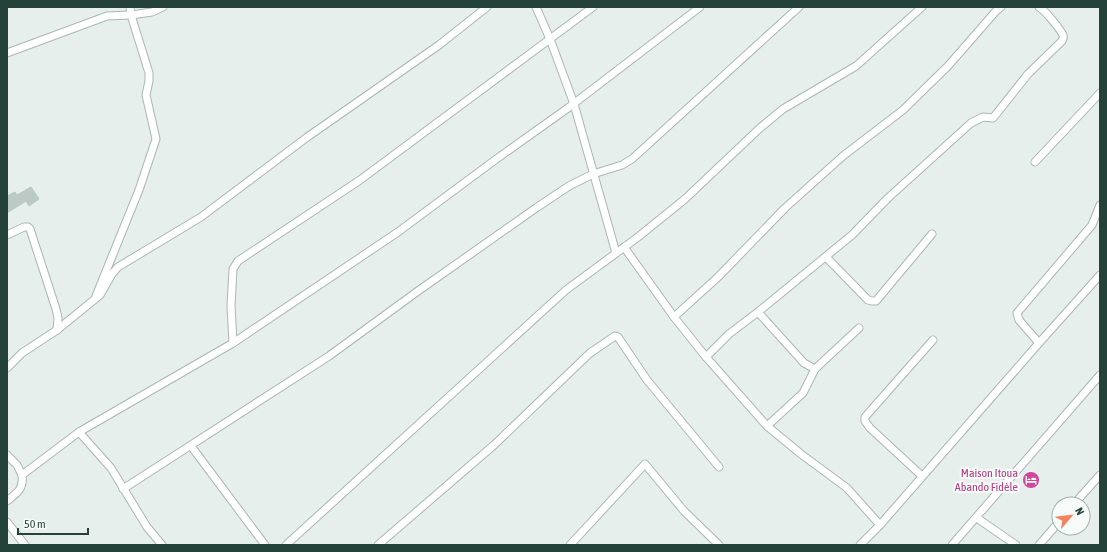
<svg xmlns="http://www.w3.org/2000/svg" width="1107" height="552" viewBox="0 0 1107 552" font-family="'Asap Condensed',sans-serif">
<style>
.building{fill:#bbcac4;stroke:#b8c9c2}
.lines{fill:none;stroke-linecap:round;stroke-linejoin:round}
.minor-casing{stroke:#a8b8b2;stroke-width:9}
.minor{stroke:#fff;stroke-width:7}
.labels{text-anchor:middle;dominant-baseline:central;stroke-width:4;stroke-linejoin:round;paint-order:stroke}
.hotel-label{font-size:12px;fill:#b23c85;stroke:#f7fbf9;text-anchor:end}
</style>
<rect width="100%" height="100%" fill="#e6efeb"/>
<path class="building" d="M31,187L39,199L29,206L26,201L7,213V196L15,192L17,195Z"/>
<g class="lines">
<g class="minor-casing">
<g id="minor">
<path d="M536,7L550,39L574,104L616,253"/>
<path d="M7,53L107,16L131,15L152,12L163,7"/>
<path d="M1035,162L1100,93"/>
<path d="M7,235L24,227H28L30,229L56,309L58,318L57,330"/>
<path d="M624,247L674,317L706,357L767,426L801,454L847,488L880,525"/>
<path d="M826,257L868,300L872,301H876L932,234"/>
<path d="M96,296L139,190L156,139L146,95L149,81V73L131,15L130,7"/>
<path d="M758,312L804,363L815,369"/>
<path d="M674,317L718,277L785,208L843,156L903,110L948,66L996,11L1001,7"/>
<path d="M233,343L231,306L233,269L238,261L360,180L593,7"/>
<path d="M1039,343L1019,320L1017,313L1092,225L1100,205"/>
<path d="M706,357L729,334L758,312L852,235L888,198L971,123L983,117L993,118L1028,74L1062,41C1063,38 1064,38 1063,35C1060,29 1045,10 1039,7"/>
<path d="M7,368L22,353L57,330L100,295L112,274L118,267L201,217L306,138L439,45L487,7"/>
<path d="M767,426L803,393L815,369L859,328"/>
<path d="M79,432L111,468L147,527L162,545"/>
<path d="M191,446L265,545"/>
<path d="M7,455L17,465L22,475"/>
<path d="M922,476L870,428L865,421V417L933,340"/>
<path d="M123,489L329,356L418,291L536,208L569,186L593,174L622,165L632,159L799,7"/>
<path d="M7,501C17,493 24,489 22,475L79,432L233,343L398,232L495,160L568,108L700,7"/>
<path d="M1074,504L1100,475"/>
<path d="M977,518L1016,545"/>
<path d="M7,522L25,545"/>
<path d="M286,545L566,290L638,237L685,199L760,128L783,109L856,66L922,7"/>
<path d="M378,545L494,445L590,353L615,336L618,337L647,380L719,467"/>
<path d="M570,545L645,464L684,511L719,545"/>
<path d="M860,545L880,525L1039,343L1100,275"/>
<path d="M952,545L1100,375"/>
<path d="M1039,545L1059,522"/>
</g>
</g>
<use href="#minor" class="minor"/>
</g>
<defs>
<g id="hotel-disc" transform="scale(0.9)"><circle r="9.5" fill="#d1479c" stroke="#f7fbf9"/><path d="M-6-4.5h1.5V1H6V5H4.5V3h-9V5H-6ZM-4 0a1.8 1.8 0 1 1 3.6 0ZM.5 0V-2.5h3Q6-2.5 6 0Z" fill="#fff"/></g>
</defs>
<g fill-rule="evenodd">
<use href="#hotel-disc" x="1031" y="480"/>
</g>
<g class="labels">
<g class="hotel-label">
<text x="1018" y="473">Maison Itoua<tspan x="1018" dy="14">Abando Fidèle</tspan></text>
</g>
</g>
<rect width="1107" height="552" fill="none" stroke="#24423a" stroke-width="16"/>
<g transform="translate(1071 516) rotate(62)"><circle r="19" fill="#f7fbf9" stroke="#a3b1ad"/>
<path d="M0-3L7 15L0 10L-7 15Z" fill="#f4845f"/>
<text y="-6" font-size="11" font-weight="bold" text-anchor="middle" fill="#24423a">N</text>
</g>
<path d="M18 528v6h70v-6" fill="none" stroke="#24423a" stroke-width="2"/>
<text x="24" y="528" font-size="12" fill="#24423a" stroke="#f7fbf9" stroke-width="3" paint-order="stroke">50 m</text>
</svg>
